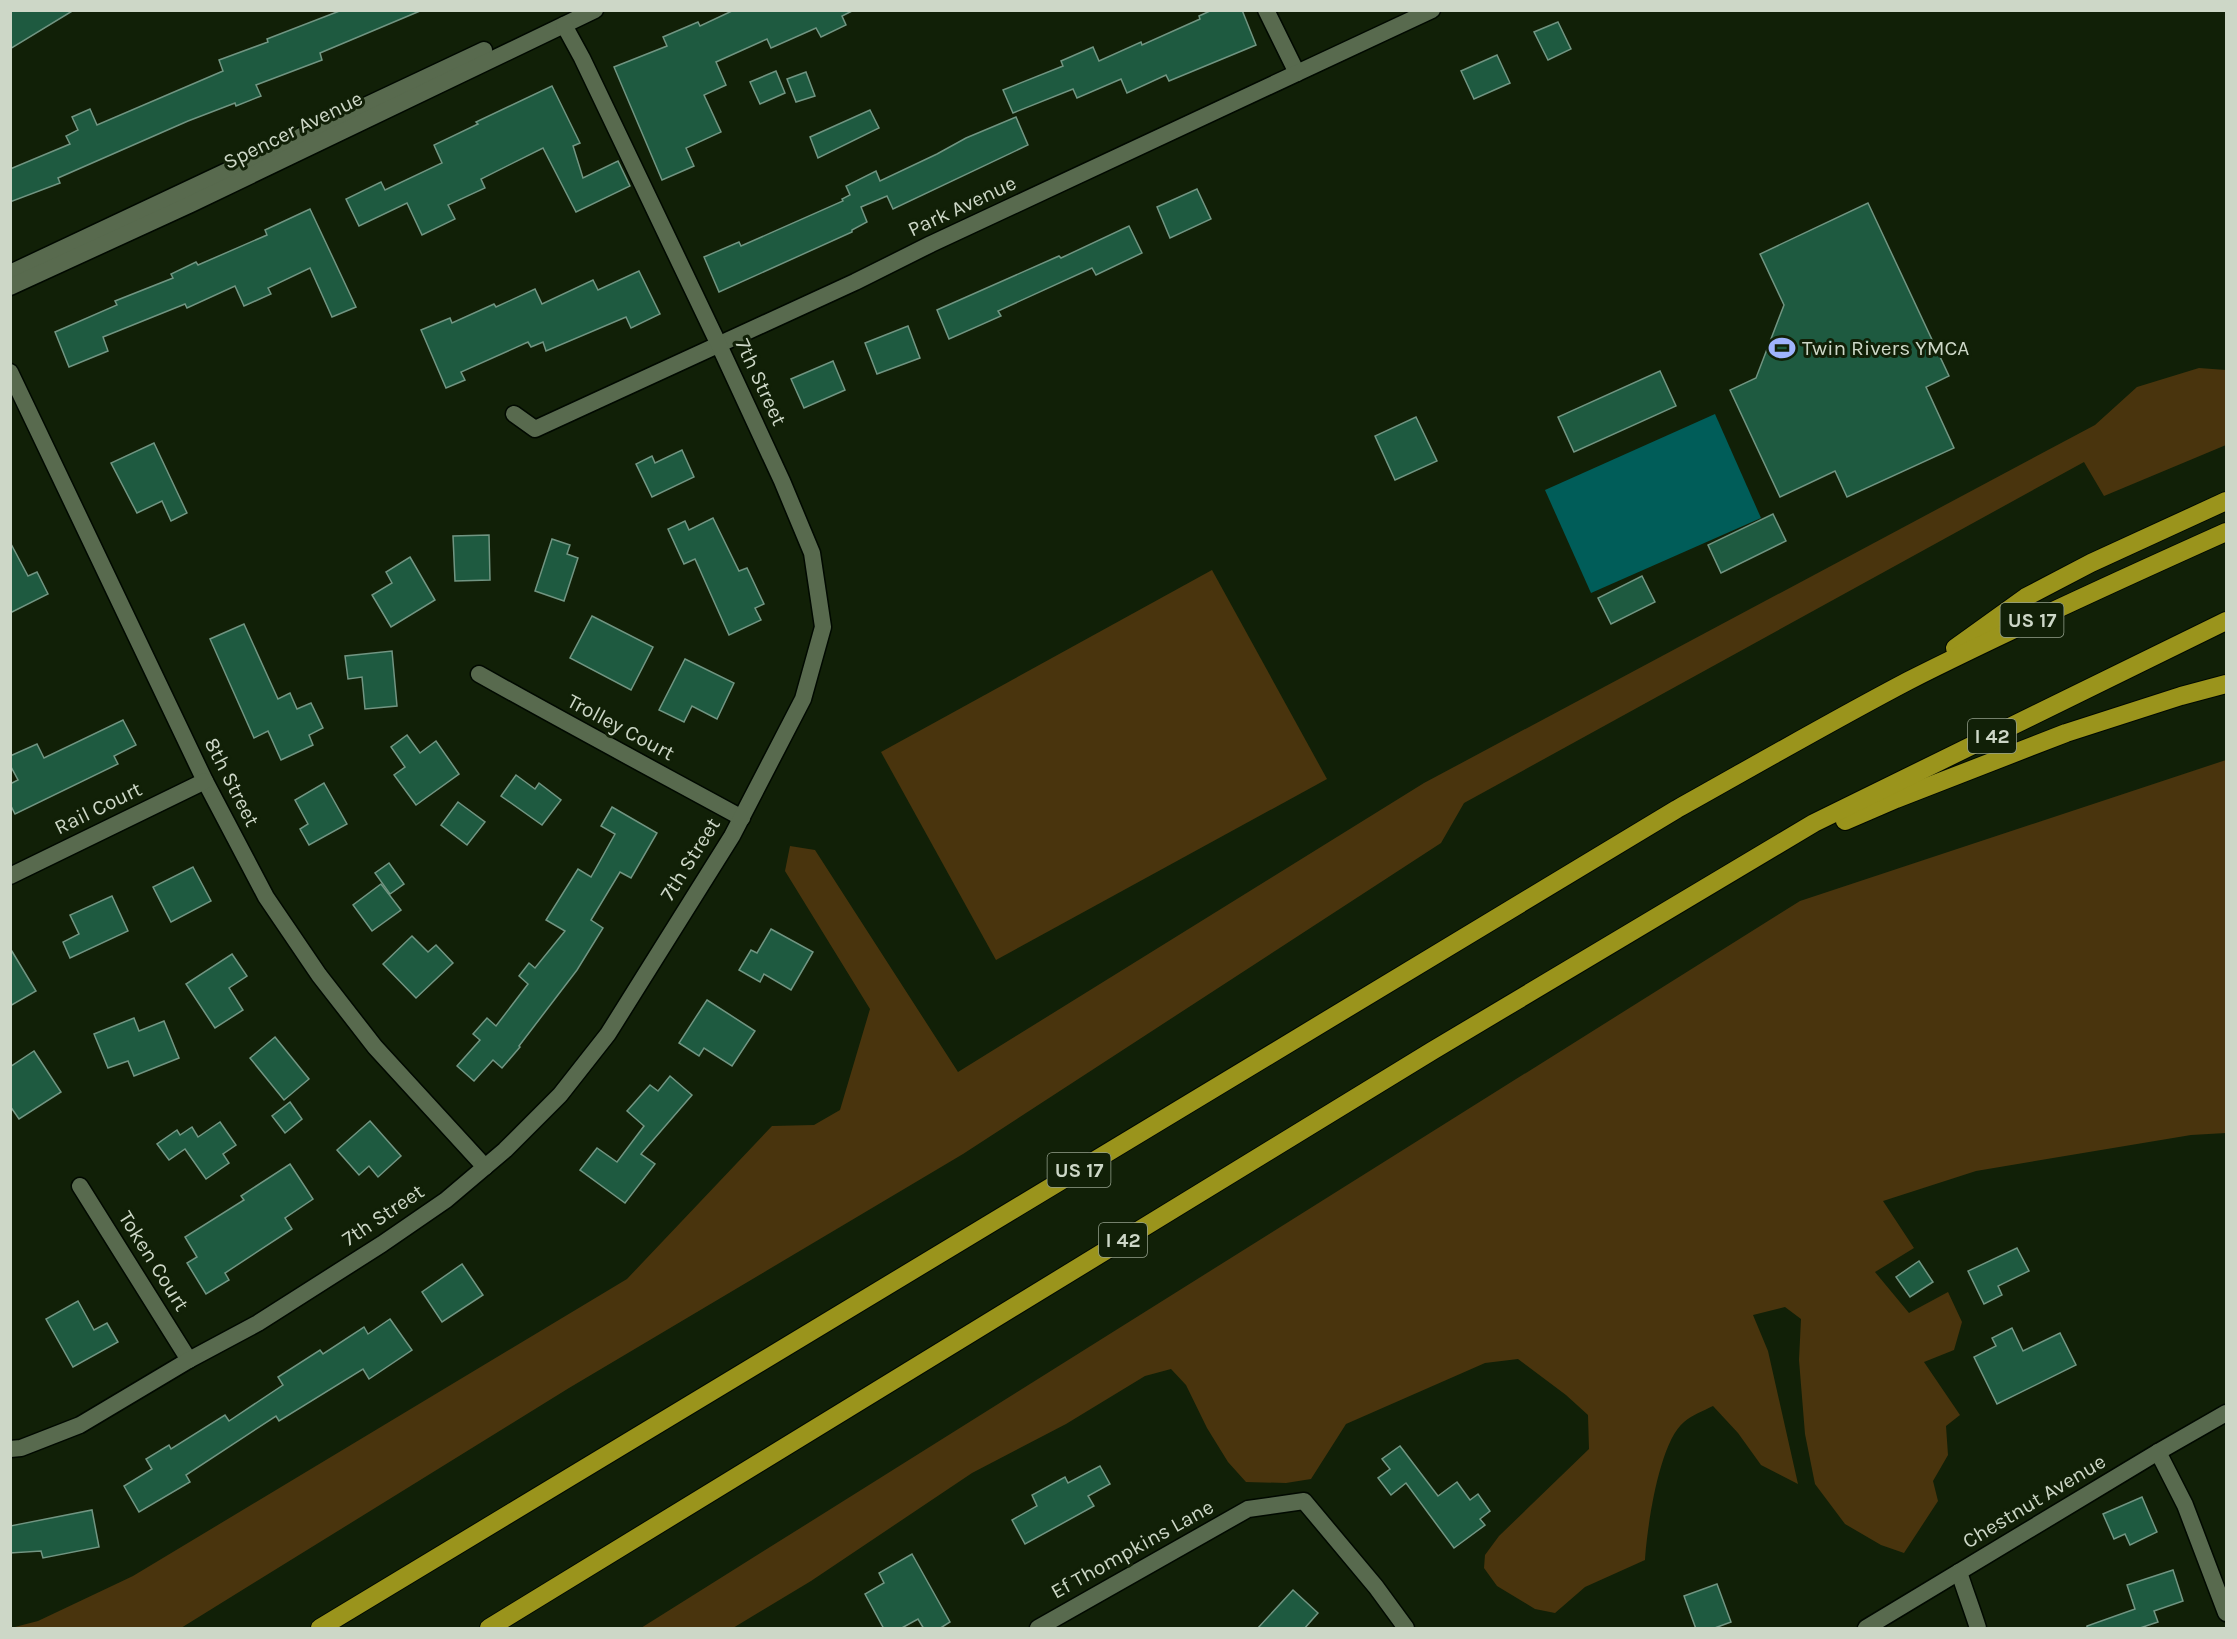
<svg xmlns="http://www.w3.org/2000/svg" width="2237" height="1639" viewBox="0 0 2237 1639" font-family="Karla,sans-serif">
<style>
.green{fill:#49340d}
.water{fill:#005d59}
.building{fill:#1e5a40;stroke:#719582;stroke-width:1.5}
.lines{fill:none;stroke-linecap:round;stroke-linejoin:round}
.minor-casing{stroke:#010900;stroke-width:19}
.motorway-casing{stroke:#010900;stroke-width:20}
.minor{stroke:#586a4e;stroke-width:16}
.motorway{stroke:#9a941c;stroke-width:18}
.labels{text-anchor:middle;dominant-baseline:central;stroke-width:6;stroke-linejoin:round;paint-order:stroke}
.shield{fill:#112007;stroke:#95a08d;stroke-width:1.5}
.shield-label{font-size:20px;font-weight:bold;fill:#cdd7c7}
.street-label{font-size:21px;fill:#cdd7c7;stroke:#112007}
.poi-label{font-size:21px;fill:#cdd7c7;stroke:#112007;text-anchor:start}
</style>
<rect width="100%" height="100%" fill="#112007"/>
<g class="green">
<path d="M2199,368L2226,370V445L2104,496L2084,462L1464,803L1441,843L963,1154L569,1388L181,1628H11L38,1621L133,1576L627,1279L772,1126L814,1125L840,1110L870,1009L785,871L790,846L815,850L958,1072L1424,783L2095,425L2137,387Z"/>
<path d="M1212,570L1327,779L996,960L881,752Z"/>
<path d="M2226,760V1133L2191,1135L1976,1171L1883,1201L1914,1248L1875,1272L1909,1313L1948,1292L1962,1322L1954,1350L1924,1362L1960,1415L1946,1426L1948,1455L1933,1481L1938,1501L1904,1553L1881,1545L1845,1524L1815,1484L1805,1434L1799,1360L1801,1319L1785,1307L1753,1315L1768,1351L1798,1484L1761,1465L1738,1433L1713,1406C1703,1411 1692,1415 1684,1422C1659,1442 1647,1528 1645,1560L1585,1587L1555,1613L1535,1609L1497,1586L1484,1568L1485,1555L1499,1536L1589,1449L1588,1415L1566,1395L1518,1359L1485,1363L1346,1424L1311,1479L1286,1483L1246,1482L1228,1462L1207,1428L1186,1385L1171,1369L1145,1376L1066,1424L972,1473L811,1581L733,1628H641L1800,901Z"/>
</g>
<path class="water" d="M1715,414L1761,518L1591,593L1545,490Z"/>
<g class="building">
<path d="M10,10H74L10,49Z"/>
<path d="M342,10L420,11L320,53L322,60L256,85L261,96L236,106L235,103L188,121L58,178L60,183L10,202V169L70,144L66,136L78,130L72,117L90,109L97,125L223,71L219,60L268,42L267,39Z"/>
<path d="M734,10H854L842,16L846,25L821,37L816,28L771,48L767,39L716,62L726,85L704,95L721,132L686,148L694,166L662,180L614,67L667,46L663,37L698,22L700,26Z"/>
<path d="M1212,10H1242L1256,45L1169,81L1166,75L1127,93L1121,79L1077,98L1073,89L1013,113L1003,90L1063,66L1061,61L1093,47L1099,61L1141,42L1142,45L1200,19L1199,16Z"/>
<path d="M1558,22L1571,49L1548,60L1534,32Z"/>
<path d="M1497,55L1510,83L1474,99L1461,71Z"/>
<path d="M776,71L785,93L760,104L750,82Z"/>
<path d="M806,72L815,96L796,102L787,79Z"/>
<path d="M552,86L580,143L573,146L583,178L618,161L630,186L576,212L543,148L481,179L485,188L448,205L455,219L422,235L407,203L359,226L346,199L381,182L385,190L442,163L434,145L478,124L476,122Z"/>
<path d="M870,110L879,128L818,158L810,137Z"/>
<path d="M1016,117L1028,145L893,209L887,196L861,207L867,222L852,230V232L719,292L704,257L739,242L741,246L843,201L842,199L850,195L846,186L876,171L880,181L937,154L966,138Z"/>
<path d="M1197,189L1211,219L1170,238L1157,207Z"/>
<path d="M1868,203L1949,376L1926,387L1954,448L1847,497L1835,471L1780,497L1730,390L1756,378L1784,305L1760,254Z"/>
<path d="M310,209L356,307L332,317L310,268L268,288L271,294L244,306L235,286L187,308L185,304L103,337L108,351L69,367L55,332L117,305L115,301L173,278L171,274L196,262L198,265L267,235L265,230Z"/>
<path d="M1129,226L1142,253L1096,275L1092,268L998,311L1001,316L949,339L937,310L1059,256L1061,258Z"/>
<path d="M639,271L660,314L631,328L626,317L546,351L543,342L531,347L528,342L461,372L465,380L446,388L421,330L450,318L452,323L494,304L496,307L535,289L542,304L593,280L598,290Z"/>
<path d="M908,326L920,358L877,374L865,343Z"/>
<path d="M833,361L845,390L804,408L791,379Z"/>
<path d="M1660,371L1676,406L1574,452L1558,417Z"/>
<path d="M1416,417L1437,461L1395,480L1375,436Z"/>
<path d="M154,443L187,513L171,521L162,501L137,513L111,463Z"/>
<path d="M682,450L694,477L652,497L636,464L652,456L655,463Z"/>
<path d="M1773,514L1786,541L1721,573L1708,545Z"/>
<path d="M713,518L739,571L747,568L764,604L755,608L761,620L729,635L695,559L684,564L668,529L685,521L689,530Z"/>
<path d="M489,535L490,580L455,581L453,536Z"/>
<path d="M552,539L570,545L567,554L578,558L564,601L535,591Z"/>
<path d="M10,542L28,576L37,572L48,594L10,613Z"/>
<path d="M410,557L435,600L391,627L372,595L392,583L386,572Z"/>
<path d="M1642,576L1655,602L1611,624L1598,598Z"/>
<path d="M592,616L653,647L631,690L570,658Z"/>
<path d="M244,624L278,699L290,693L297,709L311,703L323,728L309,735L313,745L281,760L268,731L254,738L210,639Z"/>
<path d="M392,651L397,706L365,709L362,677L348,679L345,656Z"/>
<path d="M685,659L734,683L717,719L692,706L684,722L659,710Z"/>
<path d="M123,720L136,745L114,756L118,764L15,814L10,804V784L18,780L10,765V756L37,744L44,758Z"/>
<path d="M407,735L420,753L436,741L459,774L416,805L394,775L405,767L391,747Z"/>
<path d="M516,775L535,789L539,783L561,800L542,825L501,796Z"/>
<path d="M324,783L347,824L309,845L300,829L308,824L295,800Z"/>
<path d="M458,802L485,822L467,845L441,825Z"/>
<path d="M612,807L657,833L631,878L620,872L591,920L603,928L577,970L519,1046L520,1047L502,1068L493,1060L474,1081L457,1066L480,1040L473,1034L487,1018L496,1026L528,984L519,976L529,963L535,968L565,931L546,920L578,869L591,877L615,834L601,826Z"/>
<path d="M389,863L404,884L390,894L375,873Z"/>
<path d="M193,867L211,901L171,922L153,887Z"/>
<path d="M381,884L401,910L372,931L353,905Z"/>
<path d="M112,896L128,931L70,958L63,942L79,934L70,915Z"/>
<path d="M771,929L813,952L791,990L764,974L760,982L739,970L751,950L757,953Z"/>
<path d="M412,936L428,952L436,945L453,963L416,998L383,964Z"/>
<path d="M10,948L36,991L10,1006Z"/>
<path d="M232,954L247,976L229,988L243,1010L215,1028L186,984Z"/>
<path d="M707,1000L755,1031L732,1066L704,1048L699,1056L679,1043Z"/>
<path d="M134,1018L139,1031L164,1021L179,1058L134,1076L128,1061L108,1068L94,1034Z"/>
<path d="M275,1037L309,1079L284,1100L250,1058Z"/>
<path d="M34,1051L61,1092L19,1119L10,1106V1067Z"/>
<path d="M670,1076L692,1095L641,1154L655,1164L625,1203L580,1170L597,1148L617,1162L644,1126L627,1111L650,1085L658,1091Z"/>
<path d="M290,1102L302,1119L285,1133L272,1116Z"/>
<path d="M370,1121L401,1156L378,1177L369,1166L359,1175L337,1150Z"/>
<path d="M220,1122L236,1145L223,1154L229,1163L206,1179L185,1149L169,1160L157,1144L177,1130L180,1135L192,1127L198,1137Z"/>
<path d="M290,1164L313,1199L285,1218L292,1229L225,1273L229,1280L206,1294L187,1263L197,1257L185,1237L244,1200L241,1196Z"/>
<path d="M2017,1248L2029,1271L1998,1286L2002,1295L1984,1304L1968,1271Z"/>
<path d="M1919,1261L1933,1282L1910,1297L1896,1277Z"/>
<path d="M462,1264L483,1295L442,1322L422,1292Z"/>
<path d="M78,1301L94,1330L107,1323L118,1342L73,1367L46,1319Z"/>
<path d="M390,1319L412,1350L369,1379L363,1369L279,1421L276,1416L186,1475L190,1482L139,1512L124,1486L152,1469L146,1459L169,1445L171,1449L225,1415L229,1421L283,1385L278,1377L320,1350L323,1354L364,1327L368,1334Z"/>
<path d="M2012,1328L2023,1351L2060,1333L2076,1365L1997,1404L1974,1357L1996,1346L1992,1338Z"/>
<path d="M1400,1446L1438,1496L1457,1482L1470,1500L1478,1494L1490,1511L1480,1519L1485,1525L1454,1548L1406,1483L1391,1495L1378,1478L1390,1469L1382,1459Z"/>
<path d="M1100,1466L1110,1484L1088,1496L1094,1506L1025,1544L1012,1520L1037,1506L1032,1495L1065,1477L1068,1483Z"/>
<path d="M2142,1497L2157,1532L2130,1545L2125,1534L2114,1539L2103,1514Z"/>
<path d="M92,1510L99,1547L43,1558L41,1551L10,1553V1526Z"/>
<path d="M912,1554L950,1622L939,1629H924L918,1619L900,1629H884L865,1594L884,1583L879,1573Z"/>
<path d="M2173,1570L2183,1601L2154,1611L2158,1622L2137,1629H2087V1626L2135,1609L2127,1585Z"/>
<path d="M1717,1584L1731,1622L1712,1629H1696L1684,1596Z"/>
<path d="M1293,1590L1318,1613L1304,1629H1257Z"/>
</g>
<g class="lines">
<g class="minor-casing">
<g id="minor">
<path d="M1266,10L1297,73"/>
<path d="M10,273L484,50"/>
<path d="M10,287L191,204L595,10"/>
<path d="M10,372L205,781L266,897L319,975L375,1047L485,1167"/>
<path d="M514,414L535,429L855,282L931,244L1432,10"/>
<path d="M479,674C566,723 654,770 742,818"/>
<path d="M10,876L205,781"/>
<path d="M80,1186L189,1360"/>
<path d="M10,1449L21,1448L80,1425L189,1360L258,1323L382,1244L446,1200L505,1150L560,1095L608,1034L732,836L803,699L823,627L812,553L782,481L719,345L582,58L564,25"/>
<path d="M2158,1452L2185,1505L2226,1613"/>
<path d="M1959,1572C1965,1591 1972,1609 1978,1628"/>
<path d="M1038,1628L1248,1509L1304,1501L1376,1587L1406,1628"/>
<path d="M1866,1628L2158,1452L2226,1413"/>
</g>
</g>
<g class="motorway-casing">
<g id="motorway">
<path d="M1955,648L2026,597L2091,563L2226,501"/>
<path d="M1845,821L1896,799L2066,733L2181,696L2226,684"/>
<path d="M320,1628L1677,809C1754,766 1830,722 1908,681C2013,628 2119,580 2226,532"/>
<path d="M489,1628L1432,1051L1814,823L2226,621"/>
</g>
</g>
<use href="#minor" class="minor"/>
<use href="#motorway" class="motorway"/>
</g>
<defs>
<g id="stadium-bare" transform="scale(2.07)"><path d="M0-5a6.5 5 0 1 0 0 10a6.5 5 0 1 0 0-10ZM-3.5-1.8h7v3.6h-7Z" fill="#9fb3fd" stroke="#112007" stroke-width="2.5" paint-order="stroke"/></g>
</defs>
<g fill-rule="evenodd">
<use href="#stadium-bare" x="1782" y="348"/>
</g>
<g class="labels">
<g class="shield">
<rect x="2000.5" y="603" width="63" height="34" rx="4.5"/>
<rect x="1968" y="719" width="48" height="34" rx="4.5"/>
<rect x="1047.5" y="1153" width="63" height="34" rx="4.5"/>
<rect x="1099" y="1223" width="48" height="34" rx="4.5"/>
</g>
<g class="shield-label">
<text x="2032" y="620">US 17</text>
<text x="1992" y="736">I 42</text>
<text x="1079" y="1170">US 17</text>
<text x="1123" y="1240">I 42</text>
</g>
<g class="street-label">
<text transform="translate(293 130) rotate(-26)">Spencer Avenue</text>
<text transform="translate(962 206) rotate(-25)">Park Avenue</text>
<text transform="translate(761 382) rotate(65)">7th Street</text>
<text transform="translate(621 727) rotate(28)">Trolley Court</text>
<text transform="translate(232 782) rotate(63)">8th Street</text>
<text transform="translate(98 808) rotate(-26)">Rail Court</text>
<text transform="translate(690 859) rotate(-58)">7th Street</text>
<text transform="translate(383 1215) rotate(-34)">7th Street</text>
<text transform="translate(154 1261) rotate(58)">Token Court</text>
<text transform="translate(2034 1501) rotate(-31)">Chestnut Avenue</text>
<text transform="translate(1132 1549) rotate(-29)">Ef Thompkins Lane</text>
</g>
<g class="poi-label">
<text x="1802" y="348">Twin Rivers YMCA</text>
</g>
</g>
<rect width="2237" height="1639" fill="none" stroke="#cdd7c7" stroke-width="24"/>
</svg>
